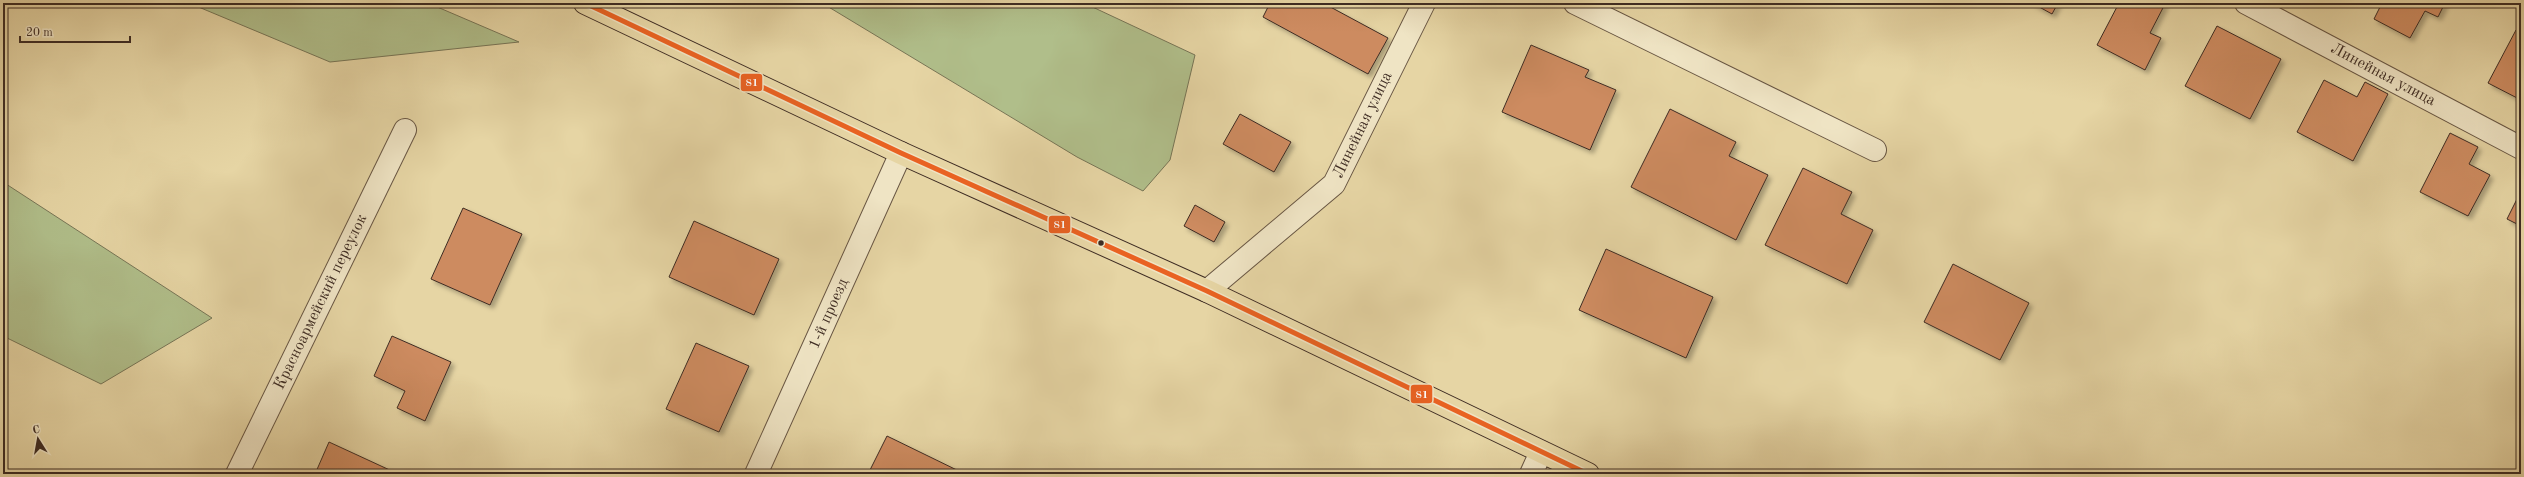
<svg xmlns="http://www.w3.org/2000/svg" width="2524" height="477" viewBox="0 0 2524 477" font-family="'Old Standard TT',serif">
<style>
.green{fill:#b0be8a;stroke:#777556}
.building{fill:#cd8b61;stroke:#3e2c23;filter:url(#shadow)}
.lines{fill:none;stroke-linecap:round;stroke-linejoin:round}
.minor-casing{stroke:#685643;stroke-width:24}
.primary-casing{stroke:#3e2c23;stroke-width:24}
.minor{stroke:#efe4c4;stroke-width:22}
.primary{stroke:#e6d5a4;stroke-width:22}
.bus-1-casing{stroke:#efe4c4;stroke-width:8}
.bus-1{stroke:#e96222;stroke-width:5}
.bus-dot{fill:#3e2c23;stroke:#efe4c4;stroke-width:1.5}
.labels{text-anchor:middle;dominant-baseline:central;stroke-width:3.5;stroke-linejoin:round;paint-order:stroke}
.street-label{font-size:16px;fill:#3e2c23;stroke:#efe4c4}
.line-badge{stroke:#efe4c4;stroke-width:1.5}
.badge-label{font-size:11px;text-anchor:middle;font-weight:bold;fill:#fff}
</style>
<defs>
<filter id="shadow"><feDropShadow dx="3.5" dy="3.5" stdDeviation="2" flood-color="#0004"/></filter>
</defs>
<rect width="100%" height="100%" fill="#e6d5a4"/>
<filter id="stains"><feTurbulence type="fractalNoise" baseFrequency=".005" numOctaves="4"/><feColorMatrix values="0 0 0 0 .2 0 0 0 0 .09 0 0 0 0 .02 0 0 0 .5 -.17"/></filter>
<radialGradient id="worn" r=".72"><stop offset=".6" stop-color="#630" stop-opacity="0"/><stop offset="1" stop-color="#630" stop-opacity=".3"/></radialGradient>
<g class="green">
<path d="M189,3H428L519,42L330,62Z"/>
<path d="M822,3H1084L1195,55L1170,160L1143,191L1077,157Z"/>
<path d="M3,182L212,318L101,384L3,336Z"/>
</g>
<g class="building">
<path d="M1270,3H1323L1388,38L1368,74L1263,17Z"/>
<path d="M2032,3H2058L2052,14Z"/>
<path d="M2119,3L2165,4L2150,33L2161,38L2145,70L2097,45Z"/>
<path d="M2382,3H2445L2438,17L2425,11L2410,38L2374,19Z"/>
<path d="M2217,26L2281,59L2250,119L2185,86Z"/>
<path d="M2516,30L2521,33V100L2488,83Z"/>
<path d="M1531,45L1589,70L1585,77L1616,90L1590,150L1502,112Z"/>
<path d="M2324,80L2357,97L2365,82L2388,94L2353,161L2297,132Z"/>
<path d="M1670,109L1736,142L1729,156L1768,175L1736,240L1631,187Z"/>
<path d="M1240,114L1291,142L1274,172L1223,144Z"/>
<path d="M2450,133L2478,147L2469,164L2490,175L2468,216L2420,192Z"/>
<path d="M1803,168L1852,192L1841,214L1873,230L1847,284L1765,245Z"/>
<path d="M2521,191V226L2507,219Z"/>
<path d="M1195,205L1225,222L1214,242L1184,226Z"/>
<path d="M463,208L522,234L490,305L431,279Z"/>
<path d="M694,221L779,259L754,315L669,277Z"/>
<path d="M1606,249L1713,297L1686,358L1579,310Z"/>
<path d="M1953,264L2029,303L2000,360L1924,322Z"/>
<path d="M392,336L451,362L425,421L397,408L405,391L374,376Z"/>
<path d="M696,343L749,366L719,432L666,409Z"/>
<path d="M887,436L965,474H868Z"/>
<path d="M329,442L394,472L393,474H315Z"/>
</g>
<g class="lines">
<g class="minor-casing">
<g id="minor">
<path d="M1575,3L1875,150"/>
<path d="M2246,3L2521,148"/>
<path d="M1207,291L1334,184L1424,3"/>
<path d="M237,474L405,130"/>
<path d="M756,474L901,153"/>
<path d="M1531,474L1541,452"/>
</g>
</g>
<g class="primary-casing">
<path id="primary" d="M585,3L901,153L1207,291L1588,474"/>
</g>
<use href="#minor" class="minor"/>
<use href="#primary" class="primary"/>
<g class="bus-1-casing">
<path id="bus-1" d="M585,3L901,153L1207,291L1588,474"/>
</g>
<use href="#bus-1" class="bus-1"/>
</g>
<circle class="bus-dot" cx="1101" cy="243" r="3.5"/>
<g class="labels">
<g class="street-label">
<text transform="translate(2383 75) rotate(28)">Линейная улица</text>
<text transform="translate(1363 125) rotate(-64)">Линейная улица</text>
<text transform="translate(321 302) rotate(-64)">Красноармейский переулок</text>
<text transform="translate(829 314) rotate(-66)">1-й проезд</text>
</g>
</g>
<g class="line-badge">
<rect x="740" y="73" width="23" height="19" rx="4" fill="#e96222"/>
<rect x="1048" y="215" width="23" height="19" rx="4" fill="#e96222"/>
<rect x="1410" y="384" width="23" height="20" rx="4" fill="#e96222"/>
</g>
<g class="badge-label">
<text x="752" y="86">81</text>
<text x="1060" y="228">81</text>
<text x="1422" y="398">81</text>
</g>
<rect width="2524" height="477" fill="none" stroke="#e6d5a4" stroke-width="16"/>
<rect x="4" y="4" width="2516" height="469" fill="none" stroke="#3e2c23" stroke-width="2"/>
<rect x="8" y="8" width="2508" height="461" fill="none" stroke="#3e2c23"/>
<g transform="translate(38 439) rotate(349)" stroke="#efe4c4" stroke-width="3" paint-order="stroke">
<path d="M0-3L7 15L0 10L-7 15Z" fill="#3e2c23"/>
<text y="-6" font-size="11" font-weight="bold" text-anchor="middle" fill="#3e2c23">С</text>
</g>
<path d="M20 36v6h110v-6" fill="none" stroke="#3e2c23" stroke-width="2"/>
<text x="26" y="36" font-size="12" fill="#3e2c23" stroke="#efe4c4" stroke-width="3" paint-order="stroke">20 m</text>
<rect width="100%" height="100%" filter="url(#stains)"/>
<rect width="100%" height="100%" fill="url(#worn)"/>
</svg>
